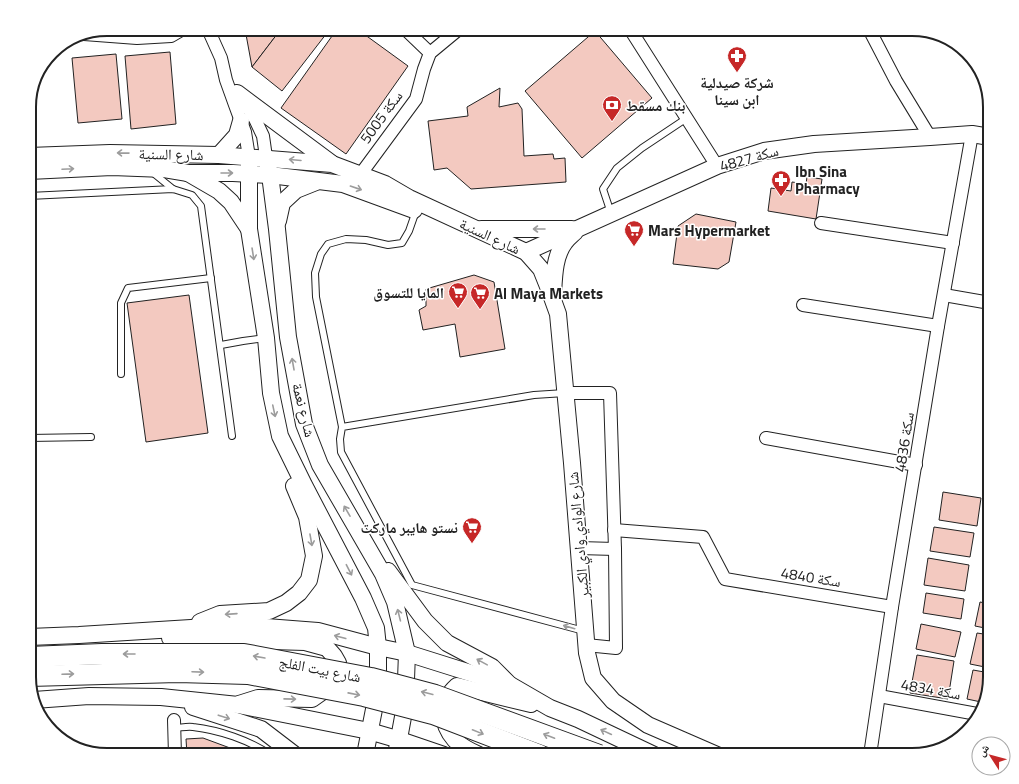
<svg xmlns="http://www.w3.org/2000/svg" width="1019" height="784" viewBox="0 0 1019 784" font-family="'Titillium Web','Noto Naskh Arabic',sans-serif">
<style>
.building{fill:#f3c9c0;stroke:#222}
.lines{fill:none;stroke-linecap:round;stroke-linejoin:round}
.service-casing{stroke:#222;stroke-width:8}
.minor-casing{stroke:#222;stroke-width:14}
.tertiary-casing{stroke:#222;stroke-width:18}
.service{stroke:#fff;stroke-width:6}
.minor{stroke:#fff;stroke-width:12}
.tertiary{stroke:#fff;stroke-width:16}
.primary-bridge-casing{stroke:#222;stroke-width:22;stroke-linecap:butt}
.primary-bridge{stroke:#fff;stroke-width:20}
.oneway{stroke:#9c9c9c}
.labels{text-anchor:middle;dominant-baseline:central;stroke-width:3;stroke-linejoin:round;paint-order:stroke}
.poi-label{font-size:15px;font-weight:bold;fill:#222;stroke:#fff;text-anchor:start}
.street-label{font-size:15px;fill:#222;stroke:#fff}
.rim{fill:none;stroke:#222;stroke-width:2}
</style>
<rect width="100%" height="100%" fill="#fff"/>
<g class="building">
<path d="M109,29H148L147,34Z"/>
<path d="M245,29H281L252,67Z"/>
<path d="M281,29H330L282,91L252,67Z"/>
<path d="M337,29H357L408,66L346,154L281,108Z"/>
<path d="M595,31L652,98L582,158L525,91Z"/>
<path d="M170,52L176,124L131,129L125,56Z"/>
<path d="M116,54L122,119L78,123L72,58Z"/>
<path d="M500,88L499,107L518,103L522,109L524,156L553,154L554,159L565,158L566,182L471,189L447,168L434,170L428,121L468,116L467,107Z"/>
<path d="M807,177L822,179L816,219L768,211L771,188L791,191L792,182L806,184Z"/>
<path d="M696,214L736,222L729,262L718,269L673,264L678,226Z"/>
<path d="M474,275L494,282L505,349L460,357L455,324L423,330L419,310L426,306V289Z"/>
<path d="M189,295L208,433L146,442L127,303Z"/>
<path d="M943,492L981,498L977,526L939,520Z"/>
<path d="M934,527L974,533L970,557L930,551Z"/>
<path d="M928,558L969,565L965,591L924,585Z"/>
<path d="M926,593L964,599L961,619L923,613Z"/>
<path d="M980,602L990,604V629L975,626Z"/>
<path d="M921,624L961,632L955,657L916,649Z"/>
<path d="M977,633L990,635V668L970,664Z"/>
<path d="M917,655L954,661L948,699L910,693Z"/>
<path d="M973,670L990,673V677L981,702L967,699Z"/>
<path d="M203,738L249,755H187L186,739Z"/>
</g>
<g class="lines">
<g class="service-casing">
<g id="service">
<path d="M152,172L173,189"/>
<path d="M29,196L173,189L192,195L201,206L232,436"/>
<path d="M611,213L603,189L617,168L642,148L687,118"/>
<path d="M221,345L243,341L266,338"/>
<path d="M121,374V303L128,288L211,278"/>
<path d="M565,393L534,395L342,427L340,439L341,452L412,585L584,631"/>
<path d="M342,427L316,297L315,273L321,254L328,244L346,239L366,240L388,245L402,243L409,231L416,211"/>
<path d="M29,438L91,437"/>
<path d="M174,728C180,728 187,726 193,727C219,730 249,740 271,755"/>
</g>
</g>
<g class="minor-casing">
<g id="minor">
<path d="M208,29L221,58L226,80L235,105L245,132L249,157"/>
<path d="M405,29L430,53"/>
<path d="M630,29L717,166"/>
<path d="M869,29L896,81L930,137"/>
<path d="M84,34L137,38L171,36L183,29"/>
<path d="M243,101L255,119L263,136L266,157"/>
<path d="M360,175L416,99L424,69L430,53L459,29"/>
<path d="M821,223L953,243"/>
<path d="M944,295L990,303"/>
<path d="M803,305L938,326"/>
<path d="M565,393H610L615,549L579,548"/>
<path d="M766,438L916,465"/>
<path d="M614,530L703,537L725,579L892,607"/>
<path d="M586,645L616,648L615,549"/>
<path d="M879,696L977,714"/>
<path d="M174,720L175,755"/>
<path d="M870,755L892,607L938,326L972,134"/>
</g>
</g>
<g class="tertiary-casing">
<g id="tertiary">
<path d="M237,93L331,163"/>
<path d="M219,155L237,135L241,121"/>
<path d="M29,156L110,153L219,155L332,164L385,184L409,198L526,252L541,269L549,289L558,314L572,463L587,653L593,678L613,701L648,725L717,755"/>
<path d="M249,157V229L266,338L271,393L280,436L304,485L363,598L376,628L378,647V689L365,755"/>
<path d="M266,157L270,175L277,229L288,337L304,424L320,465L383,574L395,602L407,653L405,706L396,755"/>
<path d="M29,171L112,167L164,169L188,173H233L270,175L343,184L414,210"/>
<path d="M188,173L219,191L231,202L249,229"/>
<path d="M278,221L282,203L296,190L316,182"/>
<path d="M481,229H572"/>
<path d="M526,252L717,166L764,151L814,144L930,137L972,134L990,137"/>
<path d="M553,295C554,278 554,256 565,242C568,238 572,235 575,232"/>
<path d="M388,571L425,621L447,643L492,667L509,684"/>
<path d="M200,622L220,614L269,611L286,603L299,593L309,580L314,556L307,517L294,486"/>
<path d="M29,637L79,635L239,625L318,631L378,647L407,653L512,686L550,708L578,719L654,755"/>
<path d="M170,638L305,642L327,648L334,656L338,663L336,673L329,687L312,699L258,698L239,704"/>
<path d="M34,700L89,696L161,697L238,705L369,731L400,740L444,755"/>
<path d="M193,707L261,729L295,755"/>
<path d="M479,755C470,751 461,747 455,740C440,723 440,701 457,686L531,704"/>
</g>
</g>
<use href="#service" class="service"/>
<use href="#minor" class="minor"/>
<use href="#tertiary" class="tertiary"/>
<g class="primary-bridge-casing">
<g id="primary-bridge">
<path d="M29,657L102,654H244L371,678L435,695L599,755"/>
<path d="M29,676L178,672L248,674L364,696L433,714L540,755"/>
</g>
</g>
<use href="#primary-bridge" class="primary-bridge"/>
</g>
<defs><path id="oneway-shaft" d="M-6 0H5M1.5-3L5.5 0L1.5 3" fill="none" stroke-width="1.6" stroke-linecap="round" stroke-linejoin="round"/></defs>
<g class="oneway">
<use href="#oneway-shaft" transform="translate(123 153) rotate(-179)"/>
<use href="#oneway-shaft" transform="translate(295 160) rotate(-175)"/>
<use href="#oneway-shaft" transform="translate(68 169) rotate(-3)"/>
<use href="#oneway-shaft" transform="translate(227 173)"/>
<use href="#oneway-shaft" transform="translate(356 188) rotate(19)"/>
<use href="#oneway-shaft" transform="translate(539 229) rotate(180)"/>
<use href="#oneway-shaft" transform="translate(253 254) rotate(81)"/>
<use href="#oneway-shaft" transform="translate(293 364) rotate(-100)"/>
<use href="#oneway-shaft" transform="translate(274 411) rotate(78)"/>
<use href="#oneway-shaft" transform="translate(347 511) rotate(-120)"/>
<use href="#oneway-shaft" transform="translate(311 540) rotate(80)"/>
<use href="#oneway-shaft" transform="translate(349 570) rotate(63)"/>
<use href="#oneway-shaft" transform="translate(231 614) rotate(176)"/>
<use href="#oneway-shaft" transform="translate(399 615) rotate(-104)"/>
<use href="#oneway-shaft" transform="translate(569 627) rotate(-164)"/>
<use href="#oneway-shaft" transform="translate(340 637) rotate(-165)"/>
<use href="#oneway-shaft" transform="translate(129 654) rotate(-180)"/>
<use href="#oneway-shaft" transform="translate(259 657) rotate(-170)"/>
<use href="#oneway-shaft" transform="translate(482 662) rotate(-151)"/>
<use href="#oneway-shaft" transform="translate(198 672) rotate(2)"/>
<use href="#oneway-shaft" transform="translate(68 674) rotate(-2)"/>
<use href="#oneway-shaft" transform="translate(427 693) rotate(-166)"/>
<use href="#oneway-shaft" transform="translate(354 694) rotate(11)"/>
<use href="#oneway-shaft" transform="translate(290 699) rotate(1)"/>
<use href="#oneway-shaft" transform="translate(224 717) rotate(18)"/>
<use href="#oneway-shaft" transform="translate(478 732) rotate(22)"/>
<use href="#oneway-shaft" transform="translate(606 732) rotate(-155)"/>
<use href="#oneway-shaft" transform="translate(549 736) rotate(-159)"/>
</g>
<defs>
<g id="pharmacy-pin" transform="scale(1)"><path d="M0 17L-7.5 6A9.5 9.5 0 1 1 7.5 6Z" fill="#c62828" stroke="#fff"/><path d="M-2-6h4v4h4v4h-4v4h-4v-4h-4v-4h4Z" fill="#fff"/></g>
<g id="bank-pin" transform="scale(1)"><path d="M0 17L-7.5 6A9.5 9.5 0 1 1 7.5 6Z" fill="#c62828" stroke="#fff"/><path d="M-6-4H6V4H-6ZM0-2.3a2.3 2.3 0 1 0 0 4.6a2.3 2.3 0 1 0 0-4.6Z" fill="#fff"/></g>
<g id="supermarket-pin" transform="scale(1)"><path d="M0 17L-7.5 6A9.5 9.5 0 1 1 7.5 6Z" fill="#c62828" stroke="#fff"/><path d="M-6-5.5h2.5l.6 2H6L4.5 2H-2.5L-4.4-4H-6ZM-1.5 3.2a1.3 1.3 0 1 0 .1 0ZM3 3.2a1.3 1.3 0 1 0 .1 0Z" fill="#fff"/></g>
</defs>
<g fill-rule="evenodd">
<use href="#pharmacy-pin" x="737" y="56"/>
<use href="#bank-pin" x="612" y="105"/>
<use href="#pharmacy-pin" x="781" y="180"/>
<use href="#supermarket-pin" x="634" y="230"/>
<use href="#supermarket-pin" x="458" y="292"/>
<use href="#supermarket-pin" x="480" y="293"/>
<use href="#supermarket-pin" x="472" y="527"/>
</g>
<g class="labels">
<g class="poi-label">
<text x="737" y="82" text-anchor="middle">شركة صيدلية<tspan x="737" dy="17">ابن سينا</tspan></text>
<text x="626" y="105">بنك مسقط</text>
<text x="795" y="171">Ibn Sina<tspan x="795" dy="17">Pharmacy</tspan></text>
<text x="648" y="230">Mars Hypermarket</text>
<text x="444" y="292" text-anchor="end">المايا للتسوق</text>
<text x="494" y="293">Al Maya Markets</text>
<text x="458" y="527" text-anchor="end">نستو هايبر ماركت</text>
</g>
<g class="street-label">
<text transform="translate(381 117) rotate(-54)">سكة 5005</text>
<text transform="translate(171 154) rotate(1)">شارع السنية</text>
<text transform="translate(749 158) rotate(-16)">سكة 4827</text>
<text transform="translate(490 236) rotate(25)">شارع السنية</text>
<text transform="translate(304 410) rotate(76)">شارع نعمة</text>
<text transform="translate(904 442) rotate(-81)">سكة 4836</text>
<text transform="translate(578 535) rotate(-95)">شارع الوادي وادي الكبير</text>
<text transform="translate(811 577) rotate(9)">سكة 4840</text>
<text transform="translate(320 669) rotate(11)">شارع بيت الفلج</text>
<text transform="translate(931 689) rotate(10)">سكة 4834</text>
</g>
</g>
<path d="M0 0H1019V784H0ZM107 36H912A71 71 0 0 1 983 107V677A71 71 0 0 1 912 748H107A71 71 0 0 1 36 677V107A71 71 0 0 1 107 36Z" fill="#fff" fill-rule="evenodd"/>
<path class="rim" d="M107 36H912A71 71 0 0 1 983 107V677A71 71 0 0 1 912 748H107A71 71 0 0 1 36 677V107A71 71 0 0 1 107 36Z"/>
<g transform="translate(991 756) rotate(306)"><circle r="19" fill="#ffffff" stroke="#a7a7a7"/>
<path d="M0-3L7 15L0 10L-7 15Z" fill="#c62828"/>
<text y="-6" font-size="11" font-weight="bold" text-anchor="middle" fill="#222222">ش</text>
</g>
</svg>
